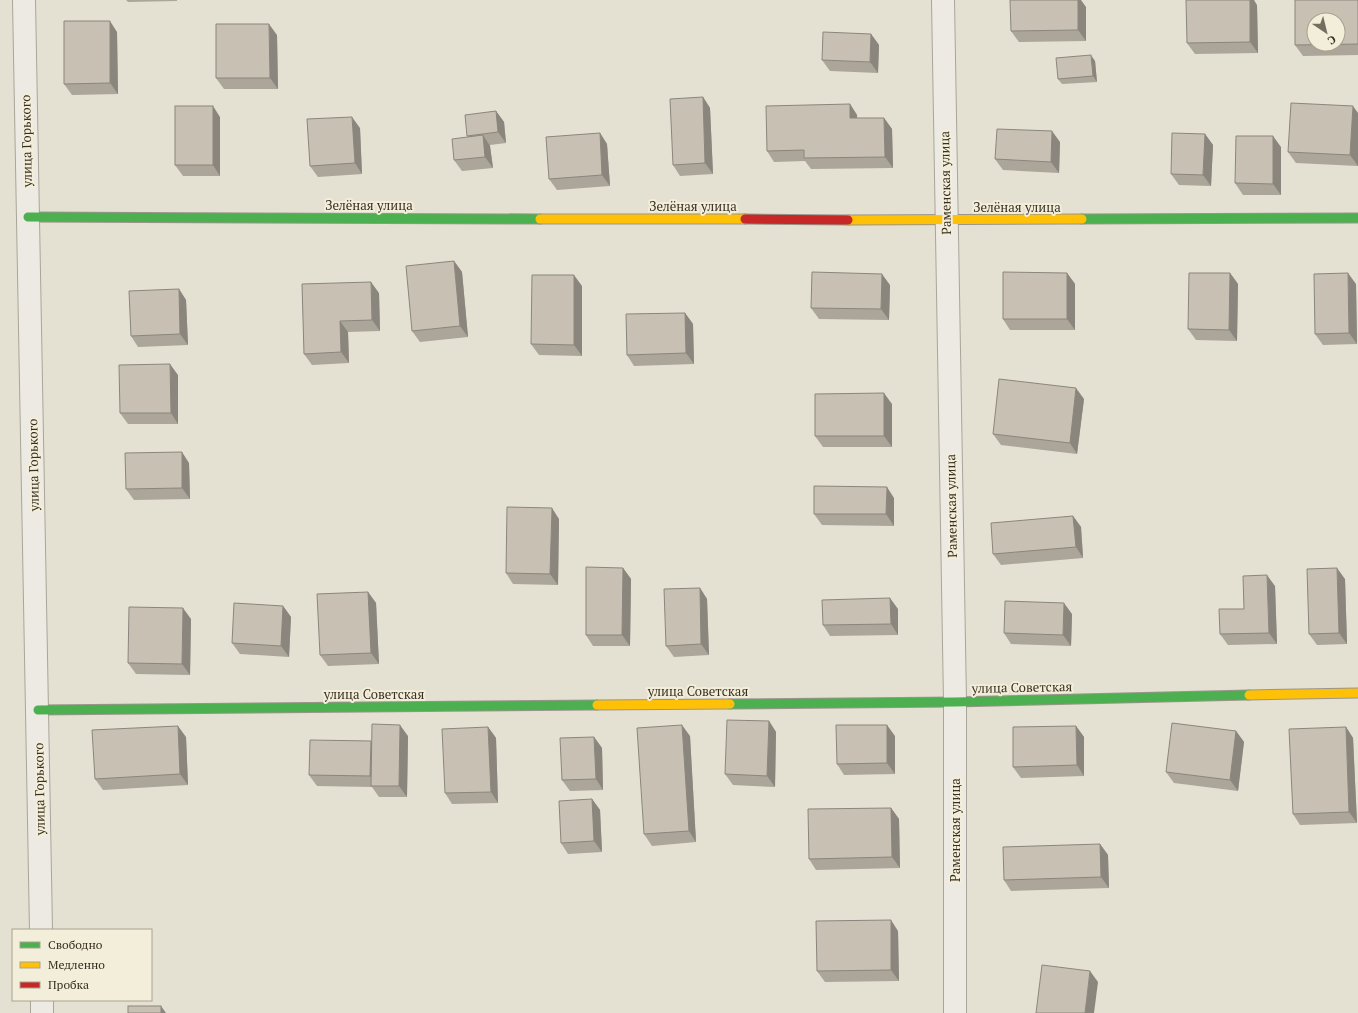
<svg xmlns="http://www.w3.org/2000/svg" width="1358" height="1013" viewBox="0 0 1358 1013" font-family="'PT Serif',serif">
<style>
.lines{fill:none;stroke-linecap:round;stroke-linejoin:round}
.street-casing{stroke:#aaa59a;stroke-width:24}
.fast-casing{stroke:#99958a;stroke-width:11}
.slow-casing{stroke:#99958a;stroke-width:11}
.jam-casing{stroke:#99958a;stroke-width:11}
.street{stroke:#eceae2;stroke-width:22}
.fast{stroke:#4caf50;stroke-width:9}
.slow{stroke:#ffc107;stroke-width:9}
.jam{stroke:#c62828;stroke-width:9}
.wall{fill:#aba59a}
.shaded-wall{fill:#8b867d}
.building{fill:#c7c0b3;stroke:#8b867d;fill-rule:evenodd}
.labels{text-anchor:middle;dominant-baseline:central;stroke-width:4;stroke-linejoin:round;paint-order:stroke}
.street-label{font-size:13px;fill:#382f22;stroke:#f3eeda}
</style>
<rect width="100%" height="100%" fill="#e4e0d2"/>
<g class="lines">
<g class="street-casing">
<g id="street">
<path d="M24,0L41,930"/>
<path d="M943,0L955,702V1013"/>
<path d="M42,1000V1013"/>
</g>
</g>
<g class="fast-casing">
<g id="fast">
<path d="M28,217L540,219"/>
<path d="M1082,219L1358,218"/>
<path d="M730,704L955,702L1249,695"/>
<path d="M38,710L597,705"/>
</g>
</g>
<g class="slow-casing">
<g id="slow">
<path d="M540,219H745"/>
<path d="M848,220L1082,219"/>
<path d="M1249,695L1358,693"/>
<path d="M597,705L730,704"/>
</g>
</g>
<g class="jam-casing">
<path id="jam" d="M745,219L848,220"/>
</g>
<use href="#street" class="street"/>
<use href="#fast" class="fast"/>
<use href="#slow" class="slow"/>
<use href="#jam" class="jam"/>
</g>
<g class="wall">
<path d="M126,0H177V1L128,2Z"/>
<path d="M1358,0V55L1303,56L1295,45Z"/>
<path d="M1257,5L1258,53L1195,54L1187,43Z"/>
<path d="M1086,7V41L1019,42L1011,31Z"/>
<path d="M117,32L118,94L72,95L64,84Z"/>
<path d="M871,34L879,45L878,73L830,71L822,60Z"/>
<path d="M277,35L278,89H224L216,78Z"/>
<path d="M1095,61L1097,82L1062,84L1058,79Z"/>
<path d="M703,97L710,108L713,174L680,176L673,165Z"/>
<path d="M850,104L857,115V118H884L892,129L893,168L811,169L805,161L774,162L767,151Z"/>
<path d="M496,111L504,122L506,143L490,145V146L493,168L462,171L454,160L468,137L467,136Z"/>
<path d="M1358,113V166L1296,163L1288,152Z"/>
<path d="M220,117V176H183L175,165Z"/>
<path d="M360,128L362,174L318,177L310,166Z"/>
<path d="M600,133L607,144L610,186L557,190L549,179Z"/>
<path d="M1205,134L1213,145L1211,186L1179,185L1171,174Z"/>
<path d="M1060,142L1059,173L1003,170L995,159Z"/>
<path d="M1281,147V195H1243L1235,183Z"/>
<path d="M454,261L462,272L468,337L420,342L412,331Z"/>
<path d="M1067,273L1075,284V330H1010L1003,319Z"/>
<path d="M1230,273L1238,284L1237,341L1196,340L1188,329Z"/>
<path d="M302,284L379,293L380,331L348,332L349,363L312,365L304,354Z"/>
<path d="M1356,284L1357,344L1323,345L1315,334Z"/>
<path d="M890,285L889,320L819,319L811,308Z"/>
<path d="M582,286V356L539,355L531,344Z"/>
<path d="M179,289L186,300L188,345L138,347L131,336Z"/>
<path d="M685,313L693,324L694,364L634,366L627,355Z"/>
<path d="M178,375V424H128L120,413Z"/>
<path d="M1084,399L1077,454L1001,445L993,434Z"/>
<path d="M892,404V447H823L815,436Z"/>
<path d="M189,463L190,499L134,500L126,489Z"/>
<path d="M894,498V526L822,525L814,514Z"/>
<path d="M1073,516L1081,527L1083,558L1001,565L993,554Z"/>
<path d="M559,519L558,585L513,584L506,573Z"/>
<path d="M623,568L631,579L630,646H593L586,635Z"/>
<path d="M1345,579L1347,644L1317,645L1309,634Z"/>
<path d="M1275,586L1277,644L1228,645L1220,634L1244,609Z"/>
<path d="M700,588L707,599L709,655L674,657L666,646Z"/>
<path d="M368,592L376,603L379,664L328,666L320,655Z"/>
<path d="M283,606L291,617L289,657L240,654L232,643Z"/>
<path d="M898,609V635L830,636L823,625Z"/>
<path d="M1072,614L1071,646L1011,644L1004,633Z"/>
<path d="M191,619L190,675L136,674L128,663Z"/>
<path d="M769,721L776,732L775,787L733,785L725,774Z"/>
<path d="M1076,726L1084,737V776L1021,778L1013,767Z"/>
<path d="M488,727L496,738L498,803L452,804L445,793Z"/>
<path d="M1346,727L1353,738L1357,823L1300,825L1293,814Z"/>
<path d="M1236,731L1244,742L1238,791L1174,783L1166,772Z"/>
<path d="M408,736L407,797H379L372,787L317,786L309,775L372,742Z"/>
<path d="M690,736L696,842L652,846L644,834Z"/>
<path d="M895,736V774L844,775L837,764Z"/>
<path d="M186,737L188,785L103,790L95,779Z"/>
<path d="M594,737L602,748L603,790L570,791L562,780Z"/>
<path d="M592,799L600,810L602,852L568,854L561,843Z"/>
<path d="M891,808L899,819L900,868L816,870L809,859Z"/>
<path d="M1100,844L1108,855L1109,888L1011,891L1004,880Z"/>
<path d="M898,931L899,981L825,982L817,971Z"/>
</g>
<g class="shaded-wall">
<path d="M1078,0H1081L1086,7V41L1078,30Z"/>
<path d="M1250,0H1254L1257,5L1258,53L1250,42Z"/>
<path d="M110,21L117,32L118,94L110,83Z"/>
<path d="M269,24L277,35L278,89L270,78Z"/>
<path d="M871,34L879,45L878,73L870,62Z"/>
<path d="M1091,55L1095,61L1097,82L1093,76Z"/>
<path d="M703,97L710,108L713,174L705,163Z"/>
<path d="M850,104L857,115L858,129L850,118Z"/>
<path d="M213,106L220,117V176L213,165Z"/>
<path d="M1353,106L1358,113V166L1350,155Z"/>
<path d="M496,111L504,122L506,143L498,132Z"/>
<path d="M352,117L360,128L362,174L355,163Z"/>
<path d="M884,118L892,129L893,168L885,157Z"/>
<path d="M1052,131L1060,142L1059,173L1051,162Z"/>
<path d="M600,133L607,144L610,186L602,175Z"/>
<path d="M1205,134L1213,145L1211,186L1203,175Z"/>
<path d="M483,135L490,146L493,168L485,157Z"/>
<path d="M1273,136L1281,147V195L1273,184Z"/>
<path d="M454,261L462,272L468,337L460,326Z"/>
<path d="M1067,273L1075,284V330L1067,319Z"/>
<path d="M1230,273L1238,284L1237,341L1229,330Z"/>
<path d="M1348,273L1356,284L1357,344L1349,333Z"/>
<path d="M882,274L890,285L889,320L881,309Z"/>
<path d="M574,275L582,286V356L574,345Z"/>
<path d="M371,282L379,293L380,331L372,320Z"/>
<path d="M179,289L186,300L188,345L180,334Z"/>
<path d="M685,313L693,324L694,364L686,353Z"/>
<path d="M340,321L348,332L349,363L341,352Z"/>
<path d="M170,364L178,375V424L171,413Z"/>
<path d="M1076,388L1084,399L1077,454L1070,443Z"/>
<path d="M884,393L892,404V447L884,436Z"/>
<path d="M182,452L189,463L190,499L182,488Z"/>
<path d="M887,487L894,498V526L886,514Z"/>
<path d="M552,508L559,519L558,585L550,574Z"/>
<path d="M1073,516L1081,527L1083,558L1076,547Z"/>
<path d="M623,568L631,579L630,646L622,635Z"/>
<path d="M1337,568L1345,579L1347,644L1339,633Z"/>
<path d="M1267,575L1275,586L1277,644L1269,633Z"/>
<path d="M700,588L707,599L709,655L701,644Z"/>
<path d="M368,592L376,603L379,664L371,653Z"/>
<path d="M890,598L898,609V635L891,624Z"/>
<path d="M1064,603L1072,614L1071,646L1063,635Z"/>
<path d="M283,606L291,617L289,657L281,646Z"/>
<path d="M183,608L191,619L190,675L182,664Z"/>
<path d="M769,721L776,732L775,787L767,776Z"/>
<path d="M400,725L408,736L407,797L399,786Z"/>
<path d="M682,725L690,736L696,842L689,831Z"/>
<path d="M887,725L895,736V774L887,763Z"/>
<path d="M178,726L186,737L188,785L180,774Z"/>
<path d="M1076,726L1084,737V776L1077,765Z"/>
<path d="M488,727L496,738L498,803L491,792Z"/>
<path d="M1346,727L1353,738L1357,823L1349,812Z"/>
<path d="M1236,731L1244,742L1238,791L1230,780Z"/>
<path d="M594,737L602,748L603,790L596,779Z"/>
<path d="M371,741L378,752L377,786L370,776Z"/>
<path d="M592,799L600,810L602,852L594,841Z"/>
<path d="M891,808L899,819L900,868L892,857Z"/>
<path d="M1100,844L1108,855L1109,888L1101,877Z"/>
<path d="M891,920L898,931L899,981L891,970Z"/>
<path d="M1090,971L1098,982L1094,1013H1085Z"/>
<path d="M161,1006L166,1013H161Z"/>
</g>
<g class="building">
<path d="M1010,0H1078V30L1011,31Z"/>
<path d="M1186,0H1250V42L1187,43Z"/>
<path d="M1295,0H1358V44L1295,45ZM1314,20H1338V44H1314Z"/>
<path d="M64,21H110V83L64,84Z"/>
<path d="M216,24H269L270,78H216Z"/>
<path d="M823,32L871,34L870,62L822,60Z"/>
<path d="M1091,55L1093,76L1058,79L1056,58Z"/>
<path d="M703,97L705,163L673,165L670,99Z"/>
<path d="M1291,103L1353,106L1350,155L1288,152Z"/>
<path d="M850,104V118H884L885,157L804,158V150L767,151L766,106Z"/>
<rect x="175" y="106" width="38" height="59"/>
<path d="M496,111L498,132L467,136L465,115Z"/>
<path d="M352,117L355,163L310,166L307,119Z"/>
<path d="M997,129L1052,131L1051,162L995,159Z"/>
<path d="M600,133L602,175L549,179L546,137Z"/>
<path d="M1172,133L1205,134L1203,175L1171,174Z"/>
<path d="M483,135L485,157L454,160L452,139Z"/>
<path d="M1236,136H1273V184L1235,183Z"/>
<path d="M454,261L460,326L412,331L406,266Z"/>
<path d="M812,272L882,274L881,309L811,308Z"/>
<path d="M1003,272L1067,273V319H1003Z"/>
<path d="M1189,273H1230L1229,330L1188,329Z"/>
<path d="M1348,273L1349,333L1315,334L1314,274Z"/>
<path d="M532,275H574V345L531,344Z"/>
<path d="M371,282L372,320L340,321L341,352L304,354L302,284Z"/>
<path d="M179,289L180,334L131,336L129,291Z"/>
<path d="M685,313L686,353L627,355L626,314Z"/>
<path d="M170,364L171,413H120L119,365Z"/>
<path d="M999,379L1076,388L1070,443L993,434Z"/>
<path d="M884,393V436H815V394Z"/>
<path d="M182,452V488L126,489L125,453Z"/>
<path d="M814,486L887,487L886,514H814Z"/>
<path d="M507,507L552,508L550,574L506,573Z"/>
<path d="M1073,516L1076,547L993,554L991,523Z"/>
<path d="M586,567L623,568L622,635H586Z"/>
<path d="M1337,568L1339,633L1309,634L1307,569Z"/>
<path d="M1267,575L1269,633L1220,634L1219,609H1244L1243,576Z"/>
<path d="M700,588L701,644L666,646L664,589Z"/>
<path d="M368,592L371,653L320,655L317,594Z"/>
<path d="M890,598L891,624L823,625L822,600Z"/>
<path d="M1005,601L1064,603L1063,635L1004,633Z"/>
<path d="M234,603L283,606L281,646L232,643Z"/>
<path d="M129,607L183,608L182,664L128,663Z"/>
<path d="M727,720L769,721L767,776L725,774Z"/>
<path d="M1172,723L1236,731L1230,780L1166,772Z"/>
<path d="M372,724L400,725L399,786H371Z"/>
<path d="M682,725L689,831L644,834L637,728Z"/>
<path d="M836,725H887V763L837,764Z"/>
<path d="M178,726L180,774L95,779L92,730Z"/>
<path d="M1076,726L1077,765L1013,767V727Z"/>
<path d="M488,727L491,792L445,793L442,729Z"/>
<path d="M1346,727L1349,812L1293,814L1289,729Z"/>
<path d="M594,737L596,779L562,780L560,738Z"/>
<path d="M310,740L371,741L370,776L309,775Z"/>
<path d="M592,799L594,841L561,843L559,801Z"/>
<path d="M891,808L892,857L809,859L808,809Z"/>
<path d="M1100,844L1101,877L1004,880L1003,847Z"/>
<path d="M891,920V970L817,971L816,921Z"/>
<path d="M1042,965L1090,971L1085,1013H1036Z"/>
<rect x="128" y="1006" width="33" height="7"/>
</g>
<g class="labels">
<g class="street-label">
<text transform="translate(26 141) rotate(-91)">улица Горького</text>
<text transform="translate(945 183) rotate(-91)">Раменская улица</text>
<text x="369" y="205">Зелёная улица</text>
<text x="693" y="206">Зелёная улица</text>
<text x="1017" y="207">Зелёная улица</text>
<text transform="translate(33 465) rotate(-91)">улица Горького</text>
<text transform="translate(951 506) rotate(-91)">Раменская улица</text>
<text transform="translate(1022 687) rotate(-1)">улица Советская</text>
<text x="698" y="691">улица Советская</text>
<text x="374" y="694">улица Советская</text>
<text transform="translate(39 789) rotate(-91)">улица Горького</text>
<text transform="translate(955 830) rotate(-90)">Раменская улица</text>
</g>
</g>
<rect x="12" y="929" width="140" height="72" fill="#f3eeda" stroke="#a8a290"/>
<rect x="20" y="942" width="20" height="6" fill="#4caf50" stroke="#a8a290"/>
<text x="48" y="949" font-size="12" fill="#382f22">Свободно</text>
<rect x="20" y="962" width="20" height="6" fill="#ffc107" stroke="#a8a290"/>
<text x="48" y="969" font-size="12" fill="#382f22">Медленно</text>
<rect x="20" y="982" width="20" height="6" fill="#c62828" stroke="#a8a290"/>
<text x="48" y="989" font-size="12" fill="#382f22">Пробка</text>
<g transform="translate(1326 32) rotate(145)"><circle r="19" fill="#f3eeda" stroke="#a8a290"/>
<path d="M0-3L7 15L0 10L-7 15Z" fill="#746d60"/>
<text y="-6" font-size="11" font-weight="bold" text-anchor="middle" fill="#382f22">С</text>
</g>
</svg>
